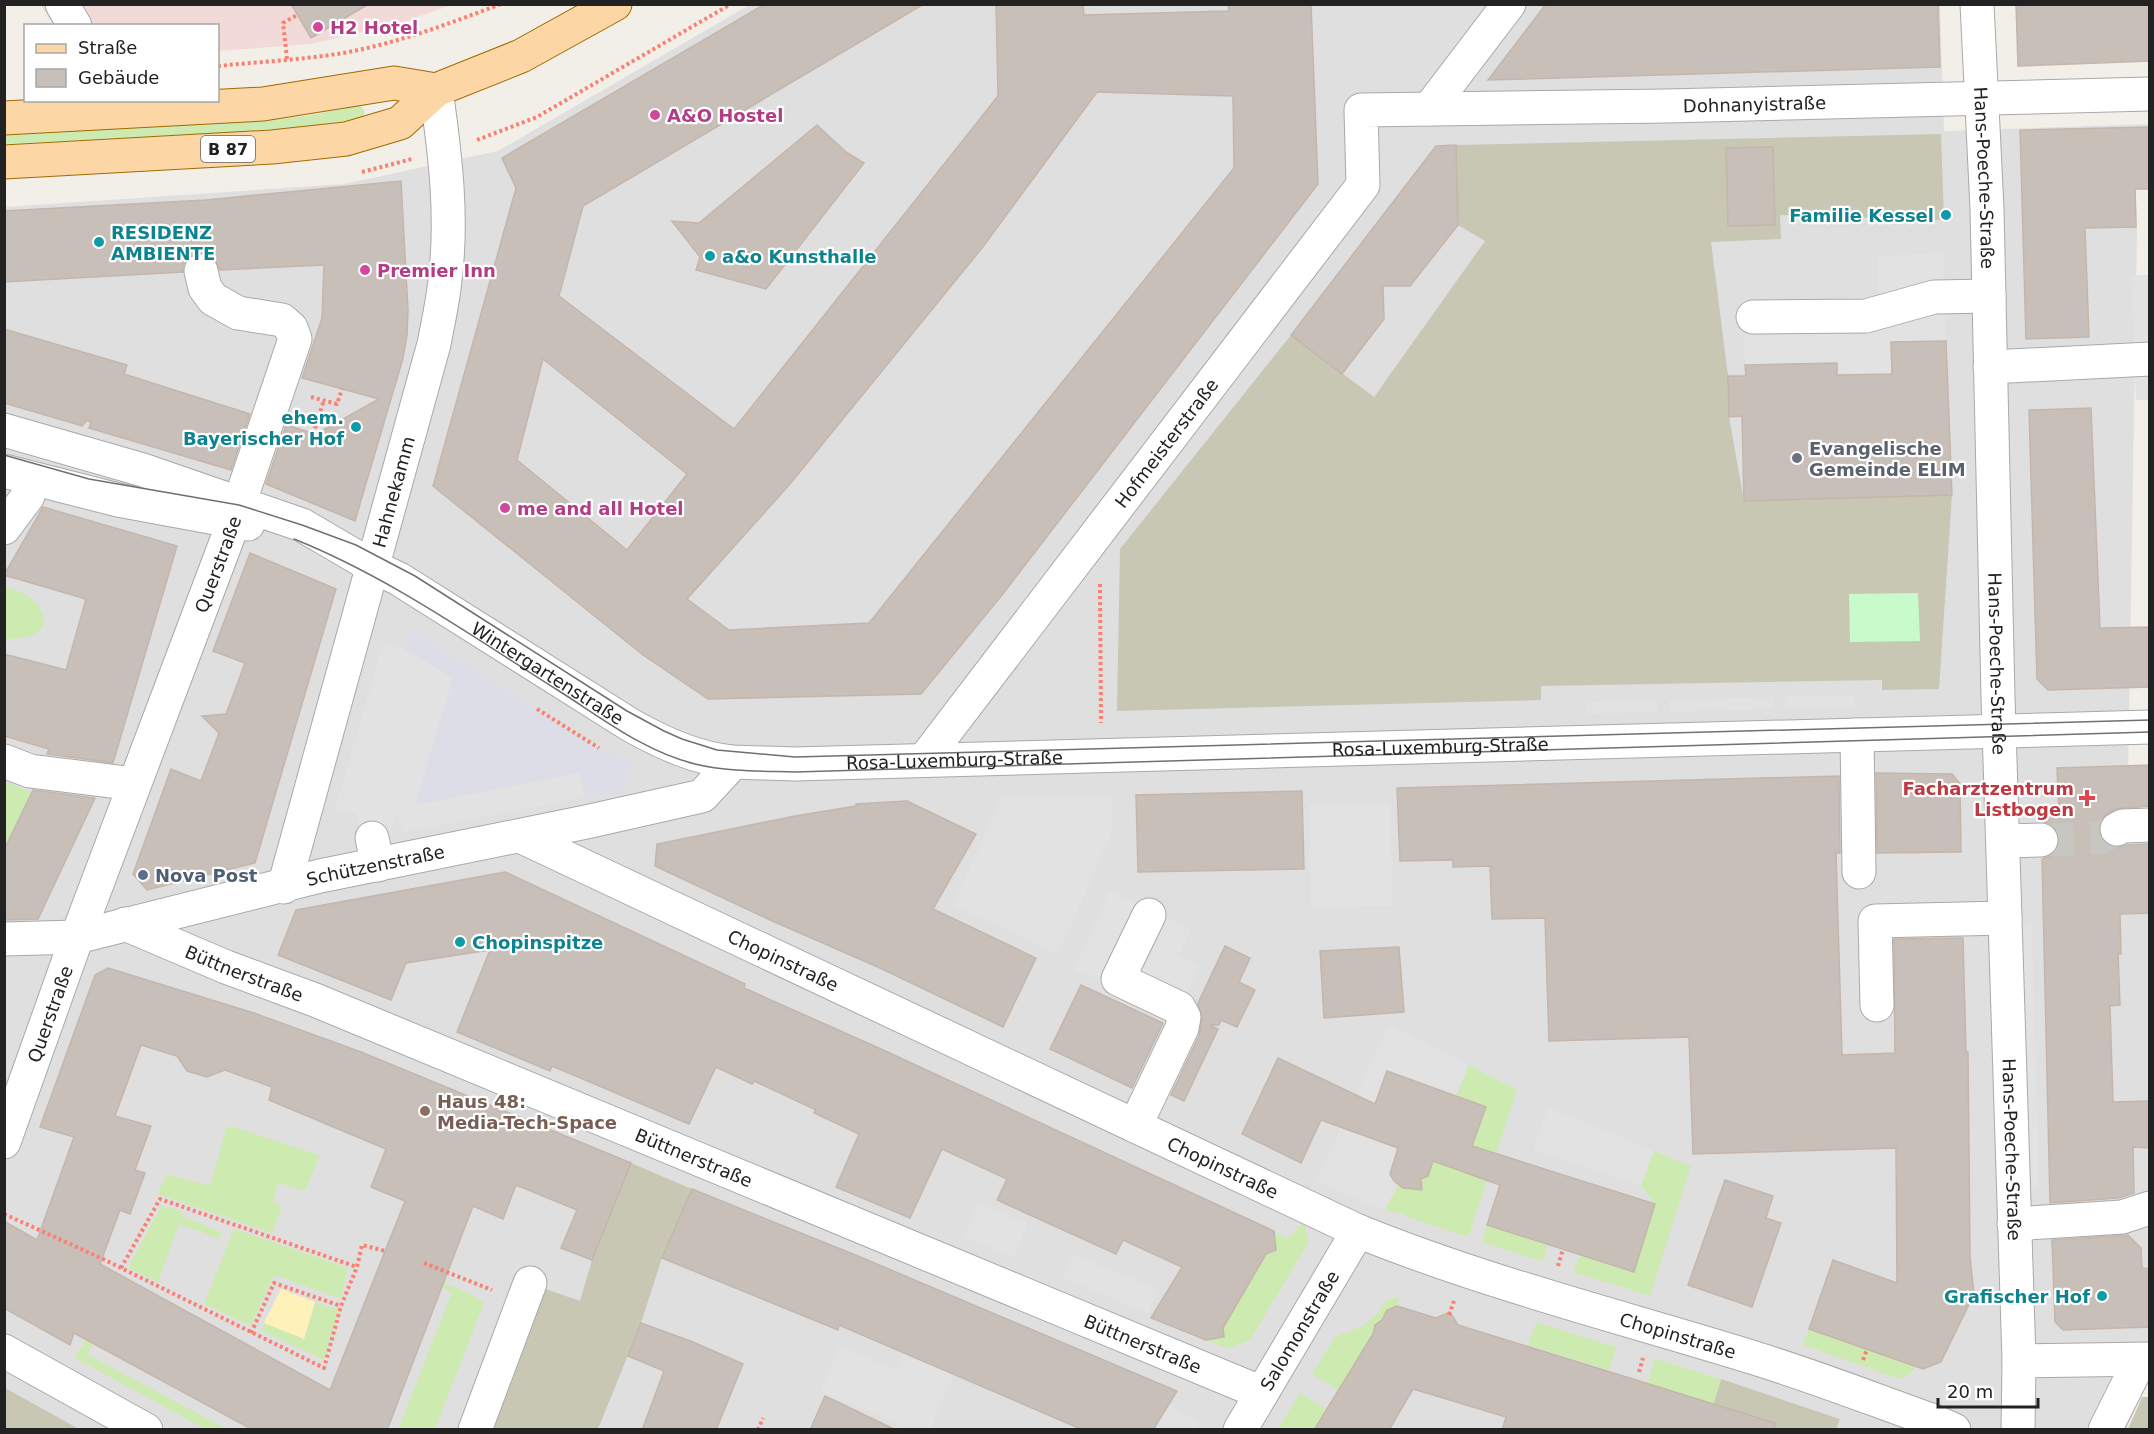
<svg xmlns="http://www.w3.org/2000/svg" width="2154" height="1434" viewBox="0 0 2154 1434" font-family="'DejaVu Sans',sans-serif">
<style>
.residential{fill:#e0dfdf}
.commercial{fill:#f2dad9}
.construction{fill:#c7c7b4}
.grass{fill:#cdebb0}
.sand{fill:#fff1ba}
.park{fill:#c8facc}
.parking{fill:#e2e2e2}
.plaza{fill:#dddde8}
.building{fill:#c7bfb8;stroke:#c4b6ab;stroke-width:1.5;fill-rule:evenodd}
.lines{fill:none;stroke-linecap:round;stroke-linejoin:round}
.minor-tunnel{stroke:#c8c6c1;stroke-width:33;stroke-dasharray:33 16;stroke-linecap:butt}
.minor-casing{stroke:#a9a9a9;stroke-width:35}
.major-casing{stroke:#a06b00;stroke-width:35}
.path{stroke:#fa8072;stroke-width:4;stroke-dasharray:3 3;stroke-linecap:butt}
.minor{stroke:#fff;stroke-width:33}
.major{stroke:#fcd6a4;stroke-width:33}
.tram{stroke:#707070;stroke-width:1.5}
.hotel-dot{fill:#d1479c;stroke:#fff;stroke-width:2}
.culture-dot{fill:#0f9aa8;stroke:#fff;stroke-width:2}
.worship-dot{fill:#6b7280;stroke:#fff;stroke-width:2}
.health-dot{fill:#e0444e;stroke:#fff;stroke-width:2}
.service-dot{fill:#5c6f8a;stroke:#fff;stroke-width:2}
.education-dot{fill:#8d6e63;stroke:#fff;stroke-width:2}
.labels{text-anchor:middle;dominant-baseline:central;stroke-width:4.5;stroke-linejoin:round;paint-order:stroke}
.shield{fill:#fff;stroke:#646464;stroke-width:1.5}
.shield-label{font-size:16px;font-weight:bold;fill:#222}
.hotel-label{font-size:18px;font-weight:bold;fill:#b23c85;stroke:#fff;text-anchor:start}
.street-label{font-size:18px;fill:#222;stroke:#fff}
.culture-label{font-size:18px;font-weight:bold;fill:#0d838f;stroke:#fff;text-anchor:end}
.worship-label{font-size:18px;font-weight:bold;fill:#5b616d;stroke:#fff;text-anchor:start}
.health-label{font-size:18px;font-weight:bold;fill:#be3a42;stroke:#fff;text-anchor:end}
.service-label{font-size:18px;font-weight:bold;fill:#4e5e75;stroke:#fff;text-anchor:start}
.education-label{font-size:18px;font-weight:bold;fill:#785e54;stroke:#fff;text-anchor:start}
</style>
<rect width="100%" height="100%" fill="#f2efe9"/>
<path class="residential" d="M751,4L1940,5L1944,131L2149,124V189L2136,190L2137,233L2127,838H2150V1342H2143V1389L2127,1429L5,1430V207L344,184L498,151Z"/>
<path class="commercial" d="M41,5H451L401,23L311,44L218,51V26L53,25Z"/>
<g class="construction">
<path d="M1941,134L1944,220L1780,215L1781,239L1711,242L1728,376L1729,417L1744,501L1952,495L1939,689L1882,690V680L1541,686V700L1117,711L1120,549L1291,335L1374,397L1485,241L1458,225L1456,145Z"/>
<path d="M631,1163L692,1189L662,1258L641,1323L598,1429L485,1430L540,1287L580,1301L592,1260Z"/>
<path d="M1721,1379L1840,1419L1836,1429L1706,1430Z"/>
<path d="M5,1388L79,1429H5Z"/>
<path d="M2142,1397H2149V1429H2128Z"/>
</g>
<g class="grass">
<path d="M360,105L365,112L361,119C243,137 123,137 5,144V135L282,119L317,114Z"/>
<path d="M5,587C48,596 65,641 5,639Z"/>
<path d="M4,781L32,793L4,864Z"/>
<path d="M1469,1065L1517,1090L1468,1237L1410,1218C1402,1212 1395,1213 1385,1210L1398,1185L1403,1188L1409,1189L1428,1176L1433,1161L1463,1171L1486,1107L1456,1096Z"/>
<path d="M227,1125L320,1155L305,1191L278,1183L273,1203L282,1206L272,1233L157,1194L167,1174L210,1186Z"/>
<path d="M1654,1151L1691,1166L1650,1296L1576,1273L1574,1270L1580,1255L1634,1271L1655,1204L1641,1185Z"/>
<path d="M162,1205L184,1212L182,1216L222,1232L219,1239L179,1224L158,1282L128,1268Z"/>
<path d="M1304,1222L1309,1242L1250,1340L1227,1349L1207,1340L1208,1337L1213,1339L1220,1338L1223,1324L1253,1277L1272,1231L1288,1239Z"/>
<path d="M1487,1225L1548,1244L1543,1260L1540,1261L1482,1242Z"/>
<path d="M234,1229L348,1268L341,1299L274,1275L251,1326L204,1304Z"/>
<path d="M432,1278L471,1294L484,1303L435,1429L398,1430L452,1292L430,1282Z"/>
<path d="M1393,1298H1399L1397,1306C1386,1311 1384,1318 1375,1325L1373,1334L1338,1390L1312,1374L1335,1337L1363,1326L1378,1313L1385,1302Z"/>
<path d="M315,1302L338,1310L324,1360L262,1331L264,1323L304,1339Z"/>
<path d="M1536,1322L1616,1347L1609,1370L1528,1345Z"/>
<path d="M1809,1329L1915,1366L1912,1373L1899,1379L1803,1345Z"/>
<path d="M86,1339L93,1343L87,1354L227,1429H205L75,1358Z"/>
<path d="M1655,1359L1721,1379L1713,1404L1647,1384Z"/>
<path d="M1300,1393L1326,1409L1313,1429H1278Z"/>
</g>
<path class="sand" d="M281,1289L315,1302L304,1339L264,1323Z"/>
<path class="park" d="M1918,593L1920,641L1850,642L1849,594Z"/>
<g class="parking">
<path d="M1943,253L1946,341L1891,342L1892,374L1837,375L1836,363L1745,365L1742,302L1878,297V256Z"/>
<path d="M2131,275H2149V400H2136Z"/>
<path d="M383,643L405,649L453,678L416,805L580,773L585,797L402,833L397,811L390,835L361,841L357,814L335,809Z"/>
<path d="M1855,695V707L1785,709V697Z"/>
<path d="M1773,697V709L1670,712L1669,700Z"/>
<path d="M1657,700V712L1587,714V702Z"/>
<path d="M1002,796L1113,797L1112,832L1058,954L953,905Z"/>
<path d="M1390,803L1392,906L1311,907L1309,804Z"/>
<path d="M1110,891L1191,929L1179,956L1200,966L1176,1017L1074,969Z"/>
<path d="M2032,923L2039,1186L2023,1197L2015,934Z"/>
<path d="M1389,1024L1469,1065L1456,1096L1387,1071L1363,1135L1398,1148L1393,1163L1398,1185L1385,1210L1365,1203L1316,1181Z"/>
<path d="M1548,1107L1654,1151L1641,1185L1533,1150Z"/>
<path d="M979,1203L1028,1224L1013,1258L964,1236Z"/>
<path d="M1073,1254L1159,1289L1148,1313L1062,1278Z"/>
<path d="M840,1345L896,1370L904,1353L954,1375L930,1429H909L820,1391Z"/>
<path d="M1169,1404L1200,1423L1196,1429L1153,1430Z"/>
</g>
<path class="plaza" d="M412,630L595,746L632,762L627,786L615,796L585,797L580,773L415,805L453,678L405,649Z"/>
<g class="building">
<path d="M291,4H369L311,38Z"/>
<path d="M765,4H924L583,206L559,296L734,429L998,96L996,4H1083L1084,15L1229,11L1228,4H1311L1318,184L1002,595L921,694L708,699L643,655L433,486L516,188L502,158ZM1097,92L1233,96L1234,168L869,623L729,630L687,599L790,484L982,248ZM543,359L687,474L627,550L517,460Z"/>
<path d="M1546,4H1938L1940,67L1488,80Z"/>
<path d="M2016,4H2150V61L2018,66Z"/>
<path d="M817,125L846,152L864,163L766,289L696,270L700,257L672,221L699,223Z"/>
<path d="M2150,127V189H2135L2136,227L2085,228L2089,337L2026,339L2020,130Z"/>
<path d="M1456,145L1458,225L1410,286H1383L1384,319L1342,374L1291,335L1436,146Z"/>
<path d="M1773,147L1775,225L1728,226L1726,148Z"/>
<path d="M401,181L408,310L407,335L403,358L355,521L266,484L286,425L316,434L379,399L302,378L322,318L324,265L220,270L214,258L206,253H197L188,258L183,265V272L4,282V211L206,200Z"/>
<path d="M4,329L127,365L124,374L250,414L231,470L89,428L91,423L87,420L82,426L4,403Z"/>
<path d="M1946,341L1952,495L1744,501L1742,416L1729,417L1728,376H1746L1745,365L1837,363V375L1892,374L1891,342Z"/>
<path d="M2091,408L2100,628L2150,627V687L2048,690L2037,679L2029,410Z"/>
<path d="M43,507L177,546L113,763L47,754L49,749L4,736V654L66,670L86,599L4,575Z"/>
<path d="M250,553L336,589L255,863L147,890L133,874L171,769L201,781L219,733L202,716L226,714L245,663L213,651Z"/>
<path d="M2150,765V806L2115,809L2102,818L2098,828L2101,838L2107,845L2115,848L2128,845L2150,844V913L2120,914L2121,954H2118L2120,1005L2110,1006L2113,1102L2150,1101V1148L2133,1147L2134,1193L2118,1198L2050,1203L2042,859L2051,856L2058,848L2060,840L2057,830L2049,823L2041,821V816L2059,815L2057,768Z"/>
<path d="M1876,773L1952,774L1960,784L1961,852L1877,853Z"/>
<path d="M1839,776L1840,853H1836L1842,1055L1895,1053L1894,939L1963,938L1966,1052H1968L1970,1257L1974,1294L1941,1362L1923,1369L1809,1329L1833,1260L1897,1283L1896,1148L1693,1154L1689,1037L1549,1041L1545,918L1492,919L1490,866L1453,867V860L1400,861L1397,788Z"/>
<path d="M33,790L95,798L38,919L4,920V850Z"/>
<path d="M1302,791L1304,869L1138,872L1136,795Z"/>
<path d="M907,801L976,834L933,909L1036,958L1003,1027L880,968L770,920L655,866L657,844L795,816L856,806V804Z"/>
<path d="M505,872L745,984L744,988L881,1049L1274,1231L1276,1250L1266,1254L1223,1328L1224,1337L1206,1340L1151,1318L1182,1267L1123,1240L1116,1254L997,1200L1007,1179L942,1149L910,1218L836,1187L859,1134L814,1113L816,1110L754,1081L752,1084L716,1067L689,1124L552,1066L550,1071L457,1032L490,950L406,963L391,1000L278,955L296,910Z"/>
<path d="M1225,946L1250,958L1239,982L1255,990L1237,1027L1221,1020L1219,1025H1210L1218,1029L1184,1101L1171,1095L1199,1036L1202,1020L1198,1003Z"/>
<path d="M1399,947L1404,1012L1324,1018L1320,951Z"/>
<path d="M108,968L254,1013L361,1052L631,1163L592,1260L561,1248L577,1210L516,1185L503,1219L473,1206L387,1430H253L74,1333L70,1345L4,1308V1221L37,1240L74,1137L40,1127L95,975ZM141,1045L177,1056L187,1071L207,1077L225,1070L272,1087L269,1100L386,1149L371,1187L405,1201L330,1390L100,1264L120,1210L130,1214L145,1173L135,1170L151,1126L115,1116Z"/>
<path d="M1081,985L1163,1023L1132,1088L1050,1049Z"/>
<path d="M1278,1058L1375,1104L1387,1071L1486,1107L1472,1146L1655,1204L1634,1272L1487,1225L1500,1185L1433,1161L1428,1176L1421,1179L1422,1190L1403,1188L1394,1181L1390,1174L1398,1148L1321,1120L1301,1163L1242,1134Z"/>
<path d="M1725,1180L1773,1196L1766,1218L1781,1223L1752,1307L1688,1285Z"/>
<path d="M692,1189L858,1256L1177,1391L1153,1430H1083L839,1325L838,1330L662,1258Z"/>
<path d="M2128,1235L2141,1248L2142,1268L2150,1269V1327L2063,1330L2055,1322L2052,1240Z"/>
<path d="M1397,1306L1436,1318L1450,1312L1458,1325L1775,1423L1774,1430H1502L1506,1417L1413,1389L1389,1430H1314L1373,1334L1375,1325L1382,1320L1387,1310Z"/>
<path d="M641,1323L693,1342L743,1364L716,1430H642L664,1371L628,1356Z"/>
<path d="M825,1396L896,1430H810Z"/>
</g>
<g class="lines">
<path class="minor-tunnel" d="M2041,840L2100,838L2117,829"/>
<g class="minor-casing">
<g id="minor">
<path d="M62,4L75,26"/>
<path id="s1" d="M1977,4L1987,209L1998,697L2019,1361L2018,1430"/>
<path d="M1429,109L1509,4"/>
<path d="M1753,317L1866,316L1934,297L1989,296"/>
<path d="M1990,367L2150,359"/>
<path id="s2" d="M4,430L143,470L302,525L372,566L399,579L632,726C663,743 697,759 733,762C753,763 774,763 794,764L2150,727"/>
<path d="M4,471L118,500L248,524"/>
<path d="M4,528L28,496"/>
<path d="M1857,735L1859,872"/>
<path id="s3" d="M924,760L1363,185L1361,110L1667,106L2150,94"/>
<path d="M4,761L30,771L134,784"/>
<path d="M2117,829L2123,826L2150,825"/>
<path id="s4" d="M520,836L1358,1231C1484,1282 1618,1316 1748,1356C1811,1375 1872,1399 1934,1421L1954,1430"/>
<path d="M372,838L378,865"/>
<path d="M2003,841L2041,840"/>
<path id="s5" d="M284,887L434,344C438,323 443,301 445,280C453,216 445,153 436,90"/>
<path id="s6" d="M125,924L226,967L315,1000L1262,1393"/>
<path id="s7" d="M4,939L77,937L320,876L586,822L702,796L727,769L731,762"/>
<path d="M1877,1005L1875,921L2005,918"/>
<path d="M1135,1126L1182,1028L1184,1017L1179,1008L1118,979L1149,915"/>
<path id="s8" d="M4,1142L77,937L228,537L295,339L291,328L282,320L238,313L213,299L205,288L201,271"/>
<path d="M2014,1224L2122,1217L2150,1208"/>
<path d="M4,1351L146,1430"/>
<path d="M2019,1361L2150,1359"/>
<path d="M475,1430L530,1283"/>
<path id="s9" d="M1240,1430L1358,1231"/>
<path d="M2105,1430L2140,1360"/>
</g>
</g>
<g class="major-casing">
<g id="major">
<path d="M4,118L263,104L394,83L436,90"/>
<path d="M4,162L272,147L346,139L400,123L436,90L521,56L615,4"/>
</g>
</g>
<g class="path">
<path d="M287,59L283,23L297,15"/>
<path d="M218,66C257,62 298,60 337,54C393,45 448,24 501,4"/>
<path d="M477,140L537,117L731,4"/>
<path d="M362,172L412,159"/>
<path d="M311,397L337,404L342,389"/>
<path d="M313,434L324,400"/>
<path d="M1100,584L1101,723"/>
<path d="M537,709L599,748"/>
<path d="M4,1214L103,1259L324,1368L341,1306L357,1267L362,1245L385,1251"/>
<path d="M424,1263L492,1290"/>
<path d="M1558,1266L1563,1249"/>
<path d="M121,1268L160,1199L357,1267"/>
<path d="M1449,1315L1454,1301"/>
<path d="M251,1333L274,1283L341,1306"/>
<path d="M1863,1360L1867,1349"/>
<path d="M1639,1372L1643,1358"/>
<path d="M758,1430L763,1418"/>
</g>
<use href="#minor" class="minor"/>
<use href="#major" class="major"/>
<g class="tram">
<path d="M4,455L89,479L239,505L302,525L356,545L415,576L627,711L664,731L682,739L717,750L795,757L2150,720"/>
<path d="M294,539C389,577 473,637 559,691C602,718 645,752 695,764C728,772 762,771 795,772L2150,732"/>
</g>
</g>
<g class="hotel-dot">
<circle cx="318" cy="27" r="6"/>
<circle cx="655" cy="115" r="6"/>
<circle cx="365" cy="270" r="6"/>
<circle cx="505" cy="508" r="6"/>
</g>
<g class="culture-dot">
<circle cx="1946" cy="215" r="6"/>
<circle cx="99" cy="242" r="6"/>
<circle cx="710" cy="256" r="6"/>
<circle cx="356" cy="427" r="6"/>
<circle cx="460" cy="942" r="6"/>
<circle cx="2102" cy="1296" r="6"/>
</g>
<circle class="worship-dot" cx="1797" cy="458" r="6"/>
<path class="health-dot" d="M2084 789h6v6h6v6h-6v6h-6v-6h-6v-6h6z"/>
<circle class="service-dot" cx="143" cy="875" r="6"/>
<circle class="education-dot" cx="425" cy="1111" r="6"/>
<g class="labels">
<rect class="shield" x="201" y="136" width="54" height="26" rx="4.5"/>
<g class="shield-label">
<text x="228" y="149">B 87</text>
</g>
<g class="hotel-label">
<text x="330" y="27">H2 Hotel</text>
<text x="667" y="115">A&amp;O Hostel</text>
<text x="377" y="270">Premier Inn</text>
<text x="517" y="508">me and all Hotel</text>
</g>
<g class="street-label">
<text stroke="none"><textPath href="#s3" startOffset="1192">Dohnanyistraße</textPath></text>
<text stroke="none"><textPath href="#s1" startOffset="174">Hans-Poeche-Straße</textPath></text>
<text stroke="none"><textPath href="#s3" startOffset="399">Hofmeisterstraße</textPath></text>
<text stroke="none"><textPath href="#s5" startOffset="410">Hahnekamm</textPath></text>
<text stroke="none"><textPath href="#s8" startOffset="616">Querstraße</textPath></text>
<text stroke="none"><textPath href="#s1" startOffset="660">Hans-Poeche-Straße</textPath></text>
<text stroke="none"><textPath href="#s2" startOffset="600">Wintergartenstraße</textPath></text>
<text stroke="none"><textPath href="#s2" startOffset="1515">Rosa-Luxemburg-Straße</textPath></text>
<text stroke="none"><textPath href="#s2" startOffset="1029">Rosa-Luxemburg-Straße</textPath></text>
<text stroke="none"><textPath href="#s7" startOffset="380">Schützenstraße</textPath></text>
<text stroke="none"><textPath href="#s4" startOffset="291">Chopinstraße</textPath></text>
<text stroke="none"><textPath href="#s6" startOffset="129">Büttnerstraße</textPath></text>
<text stroke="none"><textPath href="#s8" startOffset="136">Querstraße</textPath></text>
<text stroke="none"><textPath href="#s1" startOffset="1146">Hans-Poeche-Straße</textPath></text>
<text stroke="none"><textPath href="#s6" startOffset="615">Büttnerstraße</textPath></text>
<text stroke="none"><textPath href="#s4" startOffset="777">Chopinstraße</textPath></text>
<text stroke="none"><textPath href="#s9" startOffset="116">Salomonstraße</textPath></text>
<text stroke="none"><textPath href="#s4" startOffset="1263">Chopinstraße</textPath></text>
<text stroke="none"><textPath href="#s6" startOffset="1101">Büttnerstraße</textPath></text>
</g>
<g class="culture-label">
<text x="1934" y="215">Familie Kessel</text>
<text x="111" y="232" text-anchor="start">RESIDENZ<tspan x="111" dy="21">AMBIENTE</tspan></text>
<text x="722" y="256" text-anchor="start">a&amp;o Kunsthalle</text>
<text x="344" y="417">ehem.<tspan x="344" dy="21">Bayerischer Hof</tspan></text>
<text x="472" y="942" text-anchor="start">Chopinspitze</text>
<text x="2090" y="1296">Grafischer Hof</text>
</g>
<g class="worship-label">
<text x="1809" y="448">Evangelische<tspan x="1809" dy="21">Gemeinde ELIM</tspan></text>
</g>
<g class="health-label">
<text x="2074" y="788">Facharztzentrum<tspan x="2074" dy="21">Listbogen</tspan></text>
</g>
<g class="service-label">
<text x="155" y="875">Nova Post</text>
</g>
<g class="education-label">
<text x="437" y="1101">Haus 48:<tspan x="437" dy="21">Media-Tech-Space</tspan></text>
</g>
</g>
<rect width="2154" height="1434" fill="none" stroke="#222222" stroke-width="12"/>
<rect x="24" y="24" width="195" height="78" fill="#ffffff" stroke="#a7a7a7" stroke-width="1.5"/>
<rect x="36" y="44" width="30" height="9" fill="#fcd6a4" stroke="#a7a7a7" stroke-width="1.5"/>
<text x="78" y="54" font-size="18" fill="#222222">Straße</text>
<rect x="36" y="69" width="30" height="18" fill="#c7bfb8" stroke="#a7a7a7" stroke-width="1.5"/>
<text x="78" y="84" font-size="18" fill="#222222">Gebäude</text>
<path d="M1938 1398v9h100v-9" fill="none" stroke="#222222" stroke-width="3"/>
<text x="1947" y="1398" font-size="18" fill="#222222" stroke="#ffffff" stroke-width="4.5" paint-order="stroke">20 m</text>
</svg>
